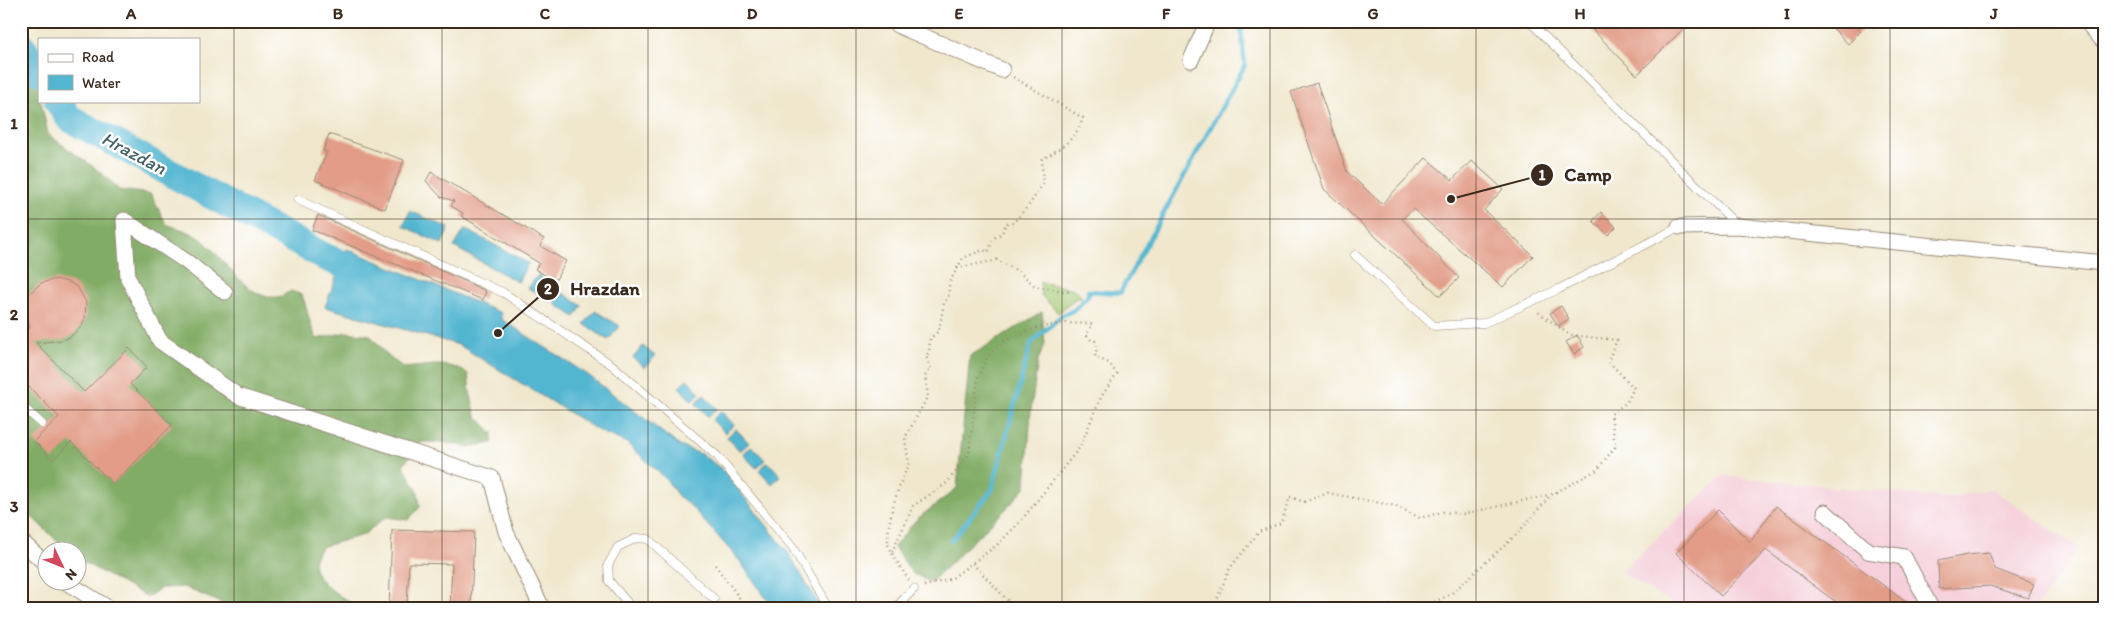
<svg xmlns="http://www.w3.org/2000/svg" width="2125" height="629" viewBox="0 0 2125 629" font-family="Itim,sans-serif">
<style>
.built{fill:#f5cfda}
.green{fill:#a2c873;stroke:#6e7948}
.forest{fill:#81ac65;stroke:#5e6b42}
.water{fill:#52b6d1;stroke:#467078}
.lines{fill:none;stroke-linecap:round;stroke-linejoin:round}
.stream{stroke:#52b6d1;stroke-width:4.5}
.river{stroke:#52b6d1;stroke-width:28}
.building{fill:#e29c87}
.lane-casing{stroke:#968875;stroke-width:9}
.street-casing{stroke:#968875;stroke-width:17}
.path{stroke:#968875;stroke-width:2.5;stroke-dasharray:1 4;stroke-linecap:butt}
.lane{stroke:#fff;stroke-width:8}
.street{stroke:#fff;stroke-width:15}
.grid{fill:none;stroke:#3b2a1e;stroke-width:1;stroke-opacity:0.55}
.labels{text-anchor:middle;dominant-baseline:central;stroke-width:5;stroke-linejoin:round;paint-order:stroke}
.water-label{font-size:19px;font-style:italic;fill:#446266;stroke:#fff}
.leader{fill:none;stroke:#3b2a1e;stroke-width:2}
.callout-dot{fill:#3b2a1e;stroke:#fff;stroke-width:2}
.mark-label{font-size:15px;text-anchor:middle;font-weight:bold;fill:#fff}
.callout-label{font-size:19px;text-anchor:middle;font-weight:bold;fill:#3b2a1e;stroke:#fff;stroke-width:5;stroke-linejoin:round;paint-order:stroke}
.neatline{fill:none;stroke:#3b2a1e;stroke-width:2}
.grid-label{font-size:16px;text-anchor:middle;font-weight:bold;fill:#3b2a1e}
</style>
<rect width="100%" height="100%" fill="#fff"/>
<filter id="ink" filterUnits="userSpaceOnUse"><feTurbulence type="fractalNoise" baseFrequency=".02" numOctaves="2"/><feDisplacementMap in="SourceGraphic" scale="10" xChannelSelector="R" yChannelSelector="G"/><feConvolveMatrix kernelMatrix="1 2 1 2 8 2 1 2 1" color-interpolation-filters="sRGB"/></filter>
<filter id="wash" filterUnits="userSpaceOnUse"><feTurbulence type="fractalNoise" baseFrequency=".0096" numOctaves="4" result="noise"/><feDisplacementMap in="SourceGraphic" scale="20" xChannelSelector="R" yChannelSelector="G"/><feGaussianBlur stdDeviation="1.12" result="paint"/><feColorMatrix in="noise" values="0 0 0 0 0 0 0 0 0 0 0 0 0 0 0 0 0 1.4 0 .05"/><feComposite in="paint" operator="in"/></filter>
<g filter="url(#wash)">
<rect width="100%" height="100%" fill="#f0e7cc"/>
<path class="built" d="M1723,476L1946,498L1991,489L2079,548L2036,608H1680L1621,572Z"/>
<path class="green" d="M1040,282L1074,289L1082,297L1075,299L1058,313L1041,295Z"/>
<g class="forest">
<path d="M21,21L26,23L39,88V101H41L48,134C72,153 99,168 119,190L151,194L166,224C175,228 187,230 195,235C220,249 245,302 277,297C281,297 287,293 291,291L302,295C308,310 309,326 317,339L347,332L370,335L389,357L404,368C428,366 448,360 468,374L470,392L476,416L493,433L492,443L469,447L442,442H422L403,465L418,492L420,507L408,520L386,517L363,535L321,547C319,551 315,556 314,561C310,580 345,599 359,608H233L184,587L161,588L147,597L78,559V552L68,551L21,507Z"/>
<path d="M1042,312L1045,344L1038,360L1031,409L1026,486L1011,504L931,582L913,574L894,547L916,520L957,488L970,356Z"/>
</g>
<g class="water">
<path d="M410,211L449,228L442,244L403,226Z"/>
<path d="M465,229L528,263L518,282L454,247Z"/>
<path d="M347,249L501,313V319L588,375L680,446L701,454L723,470L787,551L821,608H773L739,560L688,503L678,496L666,479L627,443L599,431L459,345L325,307Z"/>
<path d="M538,275L559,290L552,302L528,288Z"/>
<path d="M563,293L582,306L575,317L555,304Z"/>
<path d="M595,311L620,326L608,340L584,324Z"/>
<path d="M643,346L655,356L645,368L633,358Z"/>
<path d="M687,379L700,393L692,401L679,387Z"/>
<path d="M704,395L717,409L708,417L695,403Z"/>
<path d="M721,411L734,425L725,433L712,420Z"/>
<path d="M736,429L749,443L740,451L727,437Z"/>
<path d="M752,446L765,460L756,468L743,454Z"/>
<path d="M768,462L781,476L772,484L759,470Z"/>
</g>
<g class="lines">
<path class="stream" d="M951,541L992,490L1031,343L1061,316L1074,310L1088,296V291L1120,293L1245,65L1240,21"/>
<g class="river">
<path d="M21,45L39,72"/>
<path d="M58,101L69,118L325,257L376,278"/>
</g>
</g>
<g id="blocks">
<g class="building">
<path d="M1584,21H1691L1637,75Z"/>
<path d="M1840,21H1852L1861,31L1848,44L1833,28Z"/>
<path d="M1317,83L1347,172L1382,204L1426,158L1452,180L1472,161L1503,189L1484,210L1533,256L1503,287L1413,209L1402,219L1459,278L1440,296L1324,189L1291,92Z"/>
<path d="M329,134L404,160L385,209L315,180L327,152L323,151Z"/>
<path d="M431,172L544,239L540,246L566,261L555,281L535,269L539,263L461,216L463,213L451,206L454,201L441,197L426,181Z"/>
<path d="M1601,212L1616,227L1608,235L1593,221Z"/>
<path d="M318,215L486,291L483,300L312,230Z"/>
<path d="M56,279L71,283L78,288L86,302L85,318L82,326L70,337L63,340L36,343L84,392L129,348L147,367L130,384L172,425L113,484L71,442L53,460L34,441L59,417L21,379V328L26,332L30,328L24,309L29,294L41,283Z"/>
<path d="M1561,306L1569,319L1558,326L1550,313Z"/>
<path d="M1577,335L1584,347L1574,354L1566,342Z"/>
<path d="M1776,506L1914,608H1844L1766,550L1721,596L1676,553L1718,510L1750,542Z"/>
<path d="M392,530L474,532L471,608H450L452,564L409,563L407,608H389Z"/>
<path d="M1989,553L1995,569L2034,584L2028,598L1990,586L1939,589L1938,561L1967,555Z"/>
</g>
</g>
</g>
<g filter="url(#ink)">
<use href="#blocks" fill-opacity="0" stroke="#968875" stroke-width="1"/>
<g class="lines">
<g class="lane-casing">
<g id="lane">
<path d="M1529,21L1736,224"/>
<path d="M298,200L504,293L612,365L717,456L793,548L828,608"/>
<path d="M1355,255L1434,326L1484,323L1559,289L1679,227"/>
<path d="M21,405L42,424"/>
<path d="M622,608L627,602L609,581L608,565L618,547L637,538L648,539L714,599"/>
<path d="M895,608L914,589"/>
</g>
</g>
<g class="street-casing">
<g id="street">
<path d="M894,21L897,25L1002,70"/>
<path d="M2086,21L2104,42"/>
<path d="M1191,60L1208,21"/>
<path d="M1679,227L1738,226L2104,263"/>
<path d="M225,292L187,262L124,220L128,278L160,341L238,396L492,478L506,532L542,608"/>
<path d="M1825,512L1868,551L1904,557L1931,608"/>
<path d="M21,541L48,566"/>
<path d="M66,582L108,608"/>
</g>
</g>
<g class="path">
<path d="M957,268L997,260L1018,271L1035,286L1070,292"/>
<path d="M892,552L913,506L947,483L969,454L978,377L988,356L1005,341L1036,328L1064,323L1092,324L1086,335L1091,340L1095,341L1097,348L1095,357L1109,363L1117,374L1101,397L1080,447L1020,522L996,546L972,563"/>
<path d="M715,565L747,608"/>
<path d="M909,580C904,572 889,552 888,543C887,523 898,482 909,466L905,438L928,396L925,376L931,369L926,356L929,352L930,338L939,331L944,303L949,295V283L963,258L983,250L988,252L994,238L1002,233L1006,223H1013L1029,205L1043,184L1042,159C1061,149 1076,139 1083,118L1013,77"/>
<path d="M924,586L951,579L972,563L1015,608"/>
<path d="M1197,608L1215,604L1230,568L1259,532L1281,523L1290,497L1304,502L1328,493L1396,506L1420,518L1443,512L1463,514L1549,495"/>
<path d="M1375,608L1381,606L1432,603L1451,594L1517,534L1551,495L1597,470L1615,447L1611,414L1627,402L1634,388L1608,361L1617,340L1570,335L1538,312"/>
</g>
<use href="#lane" class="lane"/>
<use href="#street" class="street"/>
</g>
</g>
<path class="grid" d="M234,21V608M442,21V608M648,21V608M856,21V608M1062,21V608M1270,21V608M1476,21V608M1684,21V608M1890,21V608M21,219H2104M21,410H2104"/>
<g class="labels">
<g class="water-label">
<text transform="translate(134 153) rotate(28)">Hrazdan</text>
</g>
</g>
<path class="leader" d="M1451 199L1542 175M498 333L548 289"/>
<g class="callout-dot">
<circle cx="1451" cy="199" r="5"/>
<circle cx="498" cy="333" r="5"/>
<circle cx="1542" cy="175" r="12"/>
<circle cx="548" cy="289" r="12"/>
</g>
<g class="mark-label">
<text x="1542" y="180">1</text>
<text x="548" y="294">2</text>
</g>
<g class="callout-label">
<text x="1588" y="181">Camp</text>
<text x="605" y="295">Hrazdan</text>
</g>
<rect width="2125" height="629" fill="none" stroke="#fff" stroke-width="55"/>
<rect x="38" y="38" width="162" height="65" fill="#ffffff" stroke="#b1aaa5"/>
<rect x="48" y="54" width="25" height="8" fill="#ffffff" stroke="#b1aaa5"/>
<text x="82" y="62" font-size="15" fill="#3b2a1e">Road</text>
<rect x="48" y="75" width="25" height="15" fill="#52b6d1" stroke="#b1aaa5"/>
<text x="82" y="88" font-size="15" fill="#3b2a1e">Water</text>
<g transform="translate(62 566) rotate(133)"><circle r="24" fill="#ffffff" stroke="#b1aaa5"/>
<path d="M0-4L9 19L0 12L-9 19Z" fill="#d1495b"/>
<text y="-8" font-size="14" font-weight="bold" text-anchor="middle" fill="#3b2a1e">N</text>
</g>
<rect x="28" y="28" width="2070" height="574" class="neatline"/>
<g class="grid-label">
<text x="131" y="19">A</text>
<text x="338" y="19">B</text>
<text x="545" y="19">C</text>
<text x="752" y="19">D</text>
<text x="959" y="19">E</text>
<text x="1166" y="19">F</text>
<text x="1373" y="19">G</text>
<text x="1580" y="19">H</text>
<text x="1787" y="19">I</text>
<text x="1994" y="19">J</text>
<text x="14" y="129">1</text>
<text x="14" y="320">2</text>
<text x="14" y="512">3</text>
</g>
</svg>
